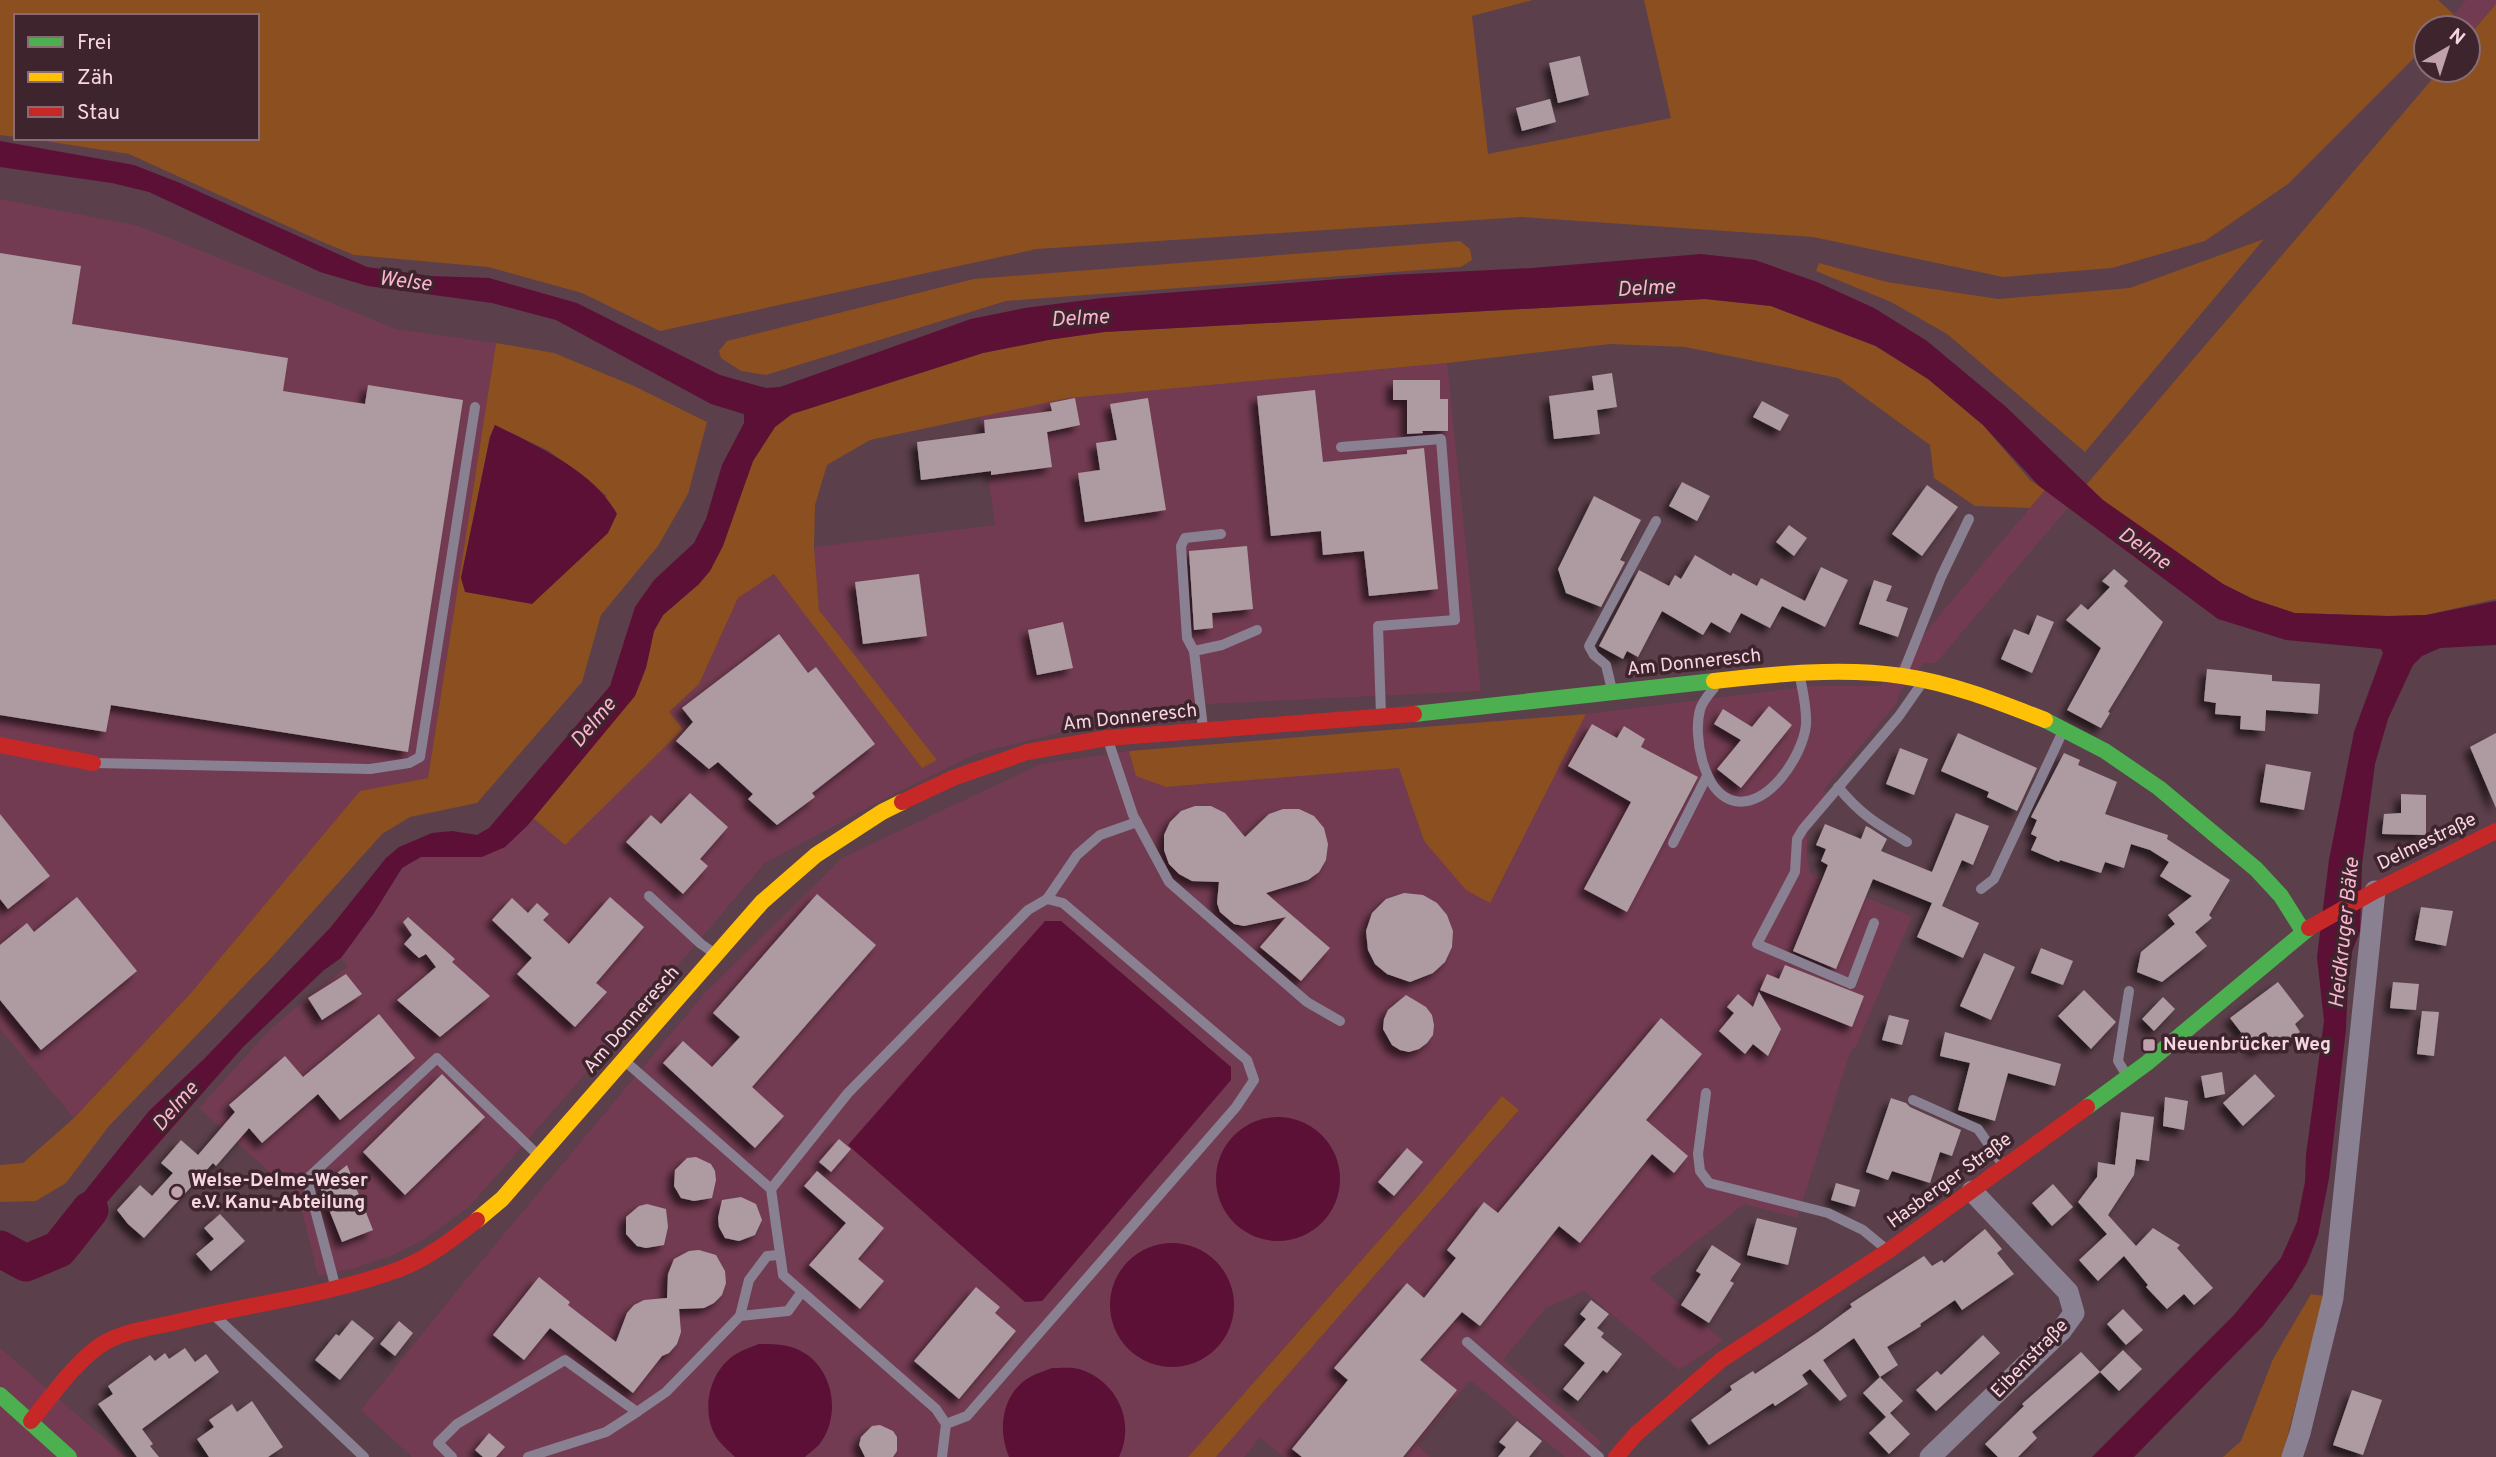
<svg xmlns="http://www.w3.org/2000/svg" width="2496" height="1457" viewBox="0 0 2496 1457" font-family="Overpass,sans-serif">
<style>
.built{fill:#723b51}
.green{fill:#8b4f20;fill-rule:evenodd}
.water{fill:#5c1036}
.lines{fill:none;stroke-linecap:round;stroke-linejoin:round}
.river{stroke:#5c1036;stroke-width:37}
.building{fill:#ae9ba1;filter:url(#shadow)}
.lane{stroke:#898091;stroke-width:10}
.street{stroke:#898091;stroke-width:21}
.fast{stroke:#4caf50;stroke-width:16}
.slow{stroke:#ffc107;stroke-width:16}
.jam{stroke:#c62828;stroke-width:16}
.poi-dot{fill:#c1a1ac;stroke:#3d242d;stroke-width:2.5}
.labels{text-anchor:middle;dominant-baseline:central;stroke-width:7;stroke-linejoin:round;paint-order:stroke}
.street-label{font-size:19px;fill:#f8d6e1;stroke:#3d242d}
.poi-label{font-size:19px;font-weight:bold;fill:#f8d6e1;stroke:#3d242d;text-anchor:start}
.water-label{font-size:21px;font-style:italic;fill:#fbb4cd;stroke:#3d242d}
</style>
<defs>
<filter id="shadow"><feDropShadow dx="-6" dy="6" stdDeviation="3.5" flood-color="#0009"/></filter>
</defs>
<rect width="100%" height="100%" fill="#5b3f4a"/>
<g class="built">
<path d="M2466,0H2496V4L2468,37V28H2442Z"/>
<path d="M0,199L139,226L396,329L496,343L428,778L360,792L190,994L74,1118L0,1029Z"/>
<path d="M1447,363L1481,691L1164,706L978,753L894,794L765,863L613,1042L470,1206L425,1239L393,1255L355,1268L318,1276L299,1199L199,1108L272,1027L348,966L341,958L374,913L402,868L421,857L482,856L528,825L533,818L565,844L682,729L668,713L699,684L738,598L775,574L922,767L937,760L819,610L814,547L995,525L980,417L1024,405L1069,398Z"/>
<path d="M2045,490L2068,508L1936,663H1924L1899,693L1897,703L1823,790L1834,799L1807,831V857L1810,873L1912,917L1856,1046L1850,1053L1797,1218L1744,1204L1650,1278L1723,1341L1679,1370L1584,1291L1546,1308L1503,1360L1602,1442L1590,1457H1565L1470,1380L1417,1445L1430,1457H1284L1260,1438L1244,1457H1216L1519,1110L1502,1097L1419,1195L1188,1457H412L361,1410L460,1287L704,994L842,858L1040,764L1129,751L1167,787L1399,767L1424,841L1490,903L1586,714L1812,686H1880Z"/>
<path d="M0,1348L38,1381L126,1457H0Z"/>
</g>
<g class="green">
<path d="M0,0H1533L1472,16L1488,154L1671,118L1644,0H2438L2454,15L2442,28H2426L2424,48L2288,184L2205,241L2112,268L2003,277L1813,237L1522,217L1037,249L660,331L582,293L488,267L354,255L318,240L129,154L25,138H257V16H16V137L0,135Z"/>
<path d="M2496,4V599L2426,615L2388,616L2294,613L2253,599L2223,584L2160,542L2103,500L2086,485L2440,70H2468V37Z"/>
<path d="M2264,239L2085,452L1947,334L1891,302L1816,271L1819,263L1887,282L1998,299L2130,288Z"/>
<path d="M1460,241L1470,249L1472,260L1461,267L1006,301L766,375L741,371L721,358L719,351L727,341L974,279Z"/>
<path d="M1705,299L1771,306L1875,346L1928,379L1983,425L2030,480L2045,490L2030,508L1975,506L1934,478L1930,445L1838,378L1685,347L1610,344L1447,363L1069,398L870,440L827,465L815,505L814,547L819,610L937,760L922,768L774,574L738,598L699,684L669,712L683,729L565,845L533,818L571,773L646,668L654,631L663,615L699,584L739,499L753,461L775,427L792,414L983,353L1048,340L1104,332Z"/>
<path d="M496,343L554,353L634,386L707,422L688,494L658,546L601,615L582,682L477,803L410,817L382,834L273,956L109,1126L66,1183L36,1201L0,1202V1165L23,1163L74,1118L190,994L360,791L428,778ZM495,425L549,451L607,496L461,578L490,437Z"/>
<path d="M1586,714L1490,903L1466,890L1424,841L1399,768L1166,787L1136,776L1129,751Z"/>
<path d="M1502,1096L1519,1110L1216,1457H1188L1419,1195Z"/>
<path d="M2311,1294L2324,1296L2282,1457H2223L2241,1441L2273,1359Z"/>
</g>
<g class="water">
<path d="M0,141L134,165L180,183L367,267L431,276L489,278L577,303L720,375L766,388L780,387L971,319L1025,308L1102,298L1390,275L1532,268L1701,254L1755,260L1817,282L1874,308L1927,341L2005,406L2103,500L2223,584L2253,599L2295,613L2388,616L2426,615L2496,601V645L2440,648L2422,656L2413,665L2388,719L2375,764L2368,817L2362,865L2360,931L2349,959L2346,1029L2329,1178L2318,1235L2307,1263L2292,1288L2263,1326L2134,1457H2092L2234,1315L2281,1258L2297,1222L2305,1182L2306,1155L2324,1021L2317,957L2329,860L2354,732L2383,653L2381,649L2286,640L2218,619L2039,486L1983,425L1928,379L1876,346L1771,306L1705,299L1104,332L1048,340L983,353L792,414L775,427L753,461L723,546L710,571L699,584L663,615L654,631L646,668L635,696L528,825L505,847L482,857H421L402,868L374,913L341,958L324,970L243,1047L92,1219L59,1249L78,1200L149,1111L204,1059L330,928L386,858L399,847L432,833L452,831L477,835L489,828L610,686L635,607L654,580L694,543L706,519L722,465L744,423V414L711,404L556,320L492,303L368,286L320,272L149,192L112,183L0,167Z"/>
<path d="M495,425C537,446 594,471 617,514L608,533L532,604L465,592L461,578L490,437Z"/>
<path d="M1045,921H1061L1231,1067V1080L1042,1301L1025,1302L848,1145Z"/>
<circle cx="1278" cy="1179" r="62"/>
<circle cx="1172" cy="1305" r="62"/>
<path d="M759,1344C775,1344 792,1344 806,1354C834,1373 840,1415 821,1442C817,1448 810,1452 805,1457H735C730,1452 724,1447 719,1441C699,1415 708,1369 738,1353C744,1349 752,1347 759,1344Z"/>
<path d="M1052,1368C1060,1368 1071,1367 1079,1369C1117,1381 1136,1421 1119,1457H1009C997,1429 1002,1393 1030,1377C1037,1373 1045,1371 1052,1368Z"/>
</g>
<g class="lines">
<path class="river" d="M0,1249L26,1263L59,1249L90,1210"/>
</g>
<g class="building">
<path d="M1580,56L1589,95L1558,103L1549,63Z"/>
<path d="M1550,99L1556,122L1522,131L1516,108Z"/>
<path d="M0,253L81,266L72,324L288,358L283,391L365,404L368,385L463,400L408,752L111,705L106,732L0,715Z"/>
<path d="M1612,373L1617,407L1597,410L1600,434L1554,439L1549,396L1594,390L1592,376Z"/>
<path d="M1393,380H1440V399H1448V431H1422L1423,433L1407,434V400H1393Z"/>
<path d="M1315,390L1323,462L1407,454V450L1424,448L1438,589L1369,596L1364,551L1323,555L1321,531L1271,536L1257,396Z"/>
<path d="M1075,398L1080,425L1047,432L1052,467L991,475V471L921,480L917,442L985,433L984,420L1052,411L1050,403Z"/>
<path d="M1148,398L1166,510L1085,522L1078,473L1100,470L1096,443L1117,440L1110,404Z"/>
<path d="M1762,401L1789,415L1780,431L1753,417Z"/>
<path d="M1682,482L1710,496L1697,521L1669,506Z"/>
<path d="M1927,485L1958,507L1922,556L1892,534Z"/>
<path d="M1594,496L1641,520L1620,560L1625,562L1601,607L1566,593L1558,569Z"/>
<path d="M1789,525L1807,538L1794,556L1776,542Z"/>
<path d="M1247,546L1253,609L1212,613L1213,628L1194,630L1189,551Z"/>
<path d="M1695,555L1731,576L1733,573L1757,586L1761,578L1805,601L1821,567L1848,580L1825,627L1782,606L1770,628L1741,613L1730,633L1711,622L1703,635L1662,611L1638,657L1627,651L1623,659L1599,646L1639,570L1669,586L1675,575L1681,579Z"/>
<path d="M2114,569L2128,581L2124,586L2163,622L2108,712L2110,713L2101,728L2067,710L2101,648L2066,620L2081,604L2088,610L2110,587L2102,581Z"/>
<path d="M919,574L927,636L863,644L855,582Z"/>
<path d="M1874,580L1892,586L1886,601L1908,608L1898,637L1859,624Z"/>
<path d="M2037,615L2054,622L2032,673L2001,659L2014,629L2029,635Z"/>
<path d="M1063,622L1073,668L1037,675L1028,630Z"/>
<path d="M779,634L808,673L816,667L875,744L812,793L815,797L777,825L748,799L753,794L718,762L709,769L676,741L693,722L682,708Z"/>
<path d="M2207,669L2272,675V681L2320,684L2318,714L2266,710L2265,731L2240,729L2241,716L2215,714L2216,703L2204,701Z"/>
<path d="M1769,706L1792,725L1741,788L1717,769L1741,740L1714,724L1723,709L1752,727Z"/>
<path d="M1592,724L1617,738L1624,726L1645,739L1641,747L1698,777L1627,912L1584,889L1631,802L1568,766Z"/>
<path d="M1958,733L2037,768L2017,811L1987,797L1989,792L1941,771Z"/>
<path d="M2496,733V808L2470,747Z"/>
<path d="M1900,748L1928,759L1914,795L1886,784Z"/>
<path d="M2064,753L2080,760L2078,765L2117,782L2105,814L2168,835L2167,839L2230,880L2209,915L2212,918L2195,932L2207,946L2162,982L2137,972L2141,952L2175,924L2168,915L2192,896L2160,876L2169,862L2150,850L2131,844L2124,868L2105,862L2101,873L2060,860L2059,862L2031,850L2037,837L2031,834L2037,820L2031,817Z"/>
<path d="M2266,764L2311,772L2304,810L2260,802Z"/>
<path d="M690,793L728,827L700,859L708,866L683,894L626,842L651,815L661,824Z"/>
<path d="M2401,794L2426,795V835L2382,834L2384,814L2401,813Z"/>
<path d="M1195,806H1211L1225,813L1245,837L1269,814L1283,809H1299L1314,816L1324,828L1328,844L1326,860L1319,872L1308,880L1266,893L1330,948L1301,981L1260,947L1286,917L1244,926L1234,924L1220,912L1217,903L1219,882L1192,881L1179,874L1169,864L1164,850V835L1170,822L1181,811Z"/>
<path d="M1956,813L1989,826L1973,865L1962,860L1942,906L1979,923L1963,958L1917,937L1932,903L1873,879L1836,969L1793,951L1828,865L1821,861L1826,849L1816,845L1825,824L1861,839L1866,826L1870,828L1887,839L1881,851L1932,872Z"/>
<path d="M0,814L50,876L8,909L0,899Z"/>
<path d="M1404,893L1423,895L1437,903L1447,915L1453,931L1452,947L1445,962L1433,973L1410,982L1387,974L1375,964L1368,950L1366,931L1372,913L1386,899Z"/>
<path d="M817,894L876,945L752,1087L784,1116L755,1148L663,1063L683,1041L712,1067L740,1037L713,1013Z"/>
<path d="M77,897L137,971L41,1050L0,1000V945L27,923L34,932Z"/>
<path d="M610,897L644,927L596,983L607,992L575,1027L517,974L532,958L492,920L512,898L528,913L537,903L549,914L543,920L569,944Z"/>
<path d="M2421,907L2453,911L2446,946L2415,940Z"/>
<path d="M408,917L455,959L452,962L490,996L440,1037L397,1000L436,967L426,954L419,958L404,944L412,935L403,922Z"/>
<path d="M2041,948L2073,961L2063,985L2031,973Z"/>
<path d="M1984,953L2015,967L1991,1020L1960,1006Z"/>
<path d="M1785,965L1864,996L1852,1027L1760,990L1767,974L1779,979Z"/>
<path d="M346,974L362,994L322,1020L308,998Z"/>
<path d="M2278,982L2304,1016L2295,1024L2300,1032L2278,1047L2273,1040L2256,1052L2230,1018Z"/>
<path d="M2393,982L2419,984L2416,1010L2390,1008Z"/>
<path d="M2084,990L2116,1022L2091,1049L2058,1016Z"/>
<path d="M1759,992L1781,1029L1768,1056L1753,1044L1745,1054L1719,1031L1734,1013L1727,1007L1738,994L1753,1007Z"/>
<path d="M1406,995L1426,1007L1432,1015L1434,1025L1433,1035L1427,1043L1419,1049L1409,1052L1400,1050L1392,1045L1383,1029L1384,1019L1388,1010Z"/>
<path d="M2163,997L2175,1009L2154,1031L2142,1019Z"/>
<path d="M2422,1011L2439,1012L2434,1056L2417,1054Z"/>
<path d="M379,1014L415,1058L340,1120L318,1094L262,1143L249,1128L216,1166L213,1163L144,1238L128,1224L117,1210L140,1185L152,1196L173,1173L161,1163L181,1140L198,1155L235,1112L229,1105L285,1056L303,1077Z"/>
<path d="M1889,1015L1909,1020L1902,1045L1882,1040Z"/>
<path d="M1661,1018L1702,1054L1646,1120L1688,1156L1674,1173L1652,1154L1580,1243L1559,1226L1480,1326L1462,1312L1420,1360L1457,1390L1403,1457H1302L1292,1449L1348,1380L1334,1368L1407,1283L1424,1298L1456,1258L1447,1250L1484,1202L1498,1213Z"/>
<path d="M1945,1032L2061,1064L2055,1086L2008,1073L1995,1121L1958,1110L1970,1063L1940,1056Z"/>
<path d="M2222,1072L2225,1094L2205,1098L2201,1076Z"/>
<path d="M442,1074L485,1117L405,1195L363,1152Z"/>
<path d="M2255,1074L2275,1096L2243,1126L2223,1103Z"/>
<path d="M2165,1097L2188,1101L2184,1130L2163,1126Z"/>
<path d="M1891,1098L1906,1103L1910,1107L1961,1130L1952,1156L1940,1152L1930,1183L1892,1171L1888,1180L1866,1172Z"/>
<path d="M2121,1112L2154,1117L2149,1161L2136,1159L2134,1175L2108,1215L2136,1246L2153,1228L2180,1245L2177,1248L2213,1288L2194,1305L2184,1294L2167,1309L2146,1287L2148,1285L2124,1256L2098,1281L2079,1260L2107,1234L2078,1202L2097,1177L2098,1162L2115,1165Z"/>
<path d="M839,1139L851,1149L831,1172L819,1162Z"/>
<path d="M1407,1148L1423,1162L1394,1196L1378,1182Z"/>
<path d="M696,1157L711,1164L715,1171L716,1180L712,1198L694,1201L681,1198L674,1186L675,1170L687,1158Z"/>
<path d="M347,1165L373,1230L342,1242L320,1187Z"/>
<path d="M817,1171L884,1228L858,1259L884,1281L860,1309L809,1265L846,1223L804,1186Z"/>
<path d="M1836,1183L1860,1190L1855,1207L1831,1200Z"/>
<path d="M2053,1184L2073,1207L2052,1226L2032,1203Z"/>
<path d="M741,1197L756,1204L762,1220L755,1235L739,1241L725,1238L719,1227L718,1218L722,1200Z"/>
<path d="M647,1204L666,1209L668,1227L664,1245L646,1248L637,1246L626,1234V1217L639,1206Z"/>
<path d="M220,1214L245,1241L211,1271L196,1254L214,1239L204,1228Z"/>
<path d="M1757,1218L1797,1228L1788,1265L1747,1255Z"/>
<path d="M1985,1229L2002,1249L1997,1253L2014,1274L1962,1310L1955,1300L1920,1324L1921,1326L1887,1347L1898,1365L1880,1377L1854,1338L1823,1360L1847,1396L1840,1401L1810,1369L1802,1375L1808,1384L1775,1406L1773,1403L1709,1445L1691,1420L1732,1390L1730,1386L1753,1371L1755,1374L1818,1332L1852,1307L1850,1304L1924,1256L1932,1266L1942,1260L1944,1263Z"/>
<path d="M1712,1245L1741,1264L1730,1281L1734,1283L1709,1323L1681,1305L1701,1274L1696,1271Z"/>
<path d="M699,1250L716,1255L725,1271L726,1283L722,1295L714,1303L704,1308L679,1309L681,1332L677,1344L669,1353L662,1356L633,1393L550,1328L524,1360L493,1335L539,1277L570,1302L568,1305L616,1342L627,1313L634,1305L644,1300L667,1298L668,1274L674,1259L689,1251Z"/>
<path d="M976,1287L1000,1307L995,1313L1016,1331L959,1399L914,1361Z"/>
<path d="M1591,1300L1609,1314L1597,1328L1604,1333L1601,1337L1622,1354L1607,1373L1603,1370L1578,1401L1563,1389L1585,1363L1564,1345L1586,1319L1580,1314Z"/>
<path d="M2123,1309L2143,1330L2126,1345L2107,1324Z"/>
<path d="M352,1320L374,1338L340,1380L315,1360L336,1334L339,1336Z"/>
<path d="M399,1321L413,1333L395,1356L380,1344Z"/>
<path d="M1983,1335L2000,1353L1936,1411L1916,1390L1937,1371L1941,1375Z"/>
<path d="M185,1348L195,1362L206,1354L219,1372L142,1429L153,1444L150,1446L159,1457H137L98,1404L113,1394L108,1386L150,1355L155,1361L165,1353L169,1359Z"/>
<path d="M2123,1350L2142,1369L2119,1391L2100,1372Z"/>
<path d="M2081,1352L2100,1372L2032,1432L2037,1438L2018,1457H1998L1985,1444L2024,1406L2022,1404Z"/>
<path d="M1880,1377L1903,1401L1890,1413L1910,1434L1889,1454L1869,1433L1886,1417L1863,1393Z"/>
<path d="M2352,1390L2382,1400L2363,1455L2333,1445Z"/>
<path d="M252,1401L283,1447L268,1457H209L197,1439L214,1427L209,1420L232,1404L237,1412Z"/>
<path d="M1517,1421L1542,1441L1529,1457H1498L1506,1447L1499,1442Z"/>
<path d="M880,1425L893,1431L897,1437V1451L893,1457H865L859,1445L861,1437L872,1426Z"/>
<path d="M489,1433L505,1447L496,1457H483L475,1450Z"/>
</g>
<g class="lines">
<g class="lane">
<path d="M1341,447L1441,439L1455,620L1378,626L1381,715"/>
<path d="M1194,651L1187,638L1181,546L1185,538L1221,534"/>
<path d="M1903,673L1941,577L1969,519"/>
<path d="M1714,688C1709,694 1702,702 1700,710C1693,736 1703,790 1731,800C1767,812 1803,755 1806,725C1807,709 1803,692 1800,677"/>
<path d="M1612,690L1606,665L1594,655L1589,646L1656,521"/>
<path d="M1203,728L1194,651L1222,645L1257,630"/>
<path d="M1108,740L1133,815L1169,882L1307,1002L1340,1021"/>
<path d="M96,763L370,769L409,763L420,757L475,407"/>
<path d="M1838,787C1861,815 1877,824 1907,842"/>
<path d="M1673,843L1707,776"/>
<path d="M1981,889L1994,879L2063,731"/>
<path d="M649,896L701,944L714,953"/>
<path d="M1047,899L1077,855L1100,835L1137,822"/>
<path d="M1874,923L1851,984L1757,944L1795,872L1797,839L1803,829L1899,716L1922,683"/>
<path d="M626,1062L771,1189L783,1275L936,1409L946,1424L942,1457"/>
<path d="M2126,1074L2118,1061L2129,991"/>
<path d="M1706,1093L1698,1154L1700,1171L1709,1183L1828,1213L1863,1230L1886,1249"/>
<path d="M1913,1100L1978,1129L2003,1165"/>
<path d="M771,1189L848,1093L1028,910L1047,899L1063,903L1247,1060L1254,1080L1236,1107L967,1416L946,1424"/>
<path d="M335,1285L307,1179L437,1058L538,1155"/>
<path d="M740,1316L749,1280L767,1256L780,1255"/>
<path d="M216,1317L364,1457"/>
<path d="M1467,1342L1599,1457"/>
<path d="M452,1457L438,1443L457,1424L565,1360L637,1412L666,1392L740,1316L788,1311L801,1293"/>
<path d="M528,1457L606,1432L637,1412"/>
</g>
<g class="street">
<path d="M1930,1457L2061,1331L2074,1313L2068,1292L1972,1191"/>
<path d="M2292,1457L2300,1433L2333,1298L2375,891"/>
</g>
<g class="fast">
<path d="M1414,714L1714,681"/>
<path d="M2045,720L2105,751L2159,788L2256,869L2281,896L2303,931"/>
<path d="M2087,1107L2147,1063L2309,928"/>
<path d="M0,1395L69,1457"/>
</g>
<g class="slow">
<path d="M1714,681C1775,674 1841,667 1902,676C1951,683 1999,702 2045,720"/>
<path d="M477,1220L502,1199L762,902L816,855L882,812L902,802"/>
</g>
<g class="jam">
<path d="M0,745L93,763"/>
<path d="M902,802L953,778L1027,752L1107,738L1414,714"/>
<path d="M2309,928L2375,891L2496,831"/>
<path d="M31,1421C51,1397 77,1359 104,1343C126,1330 157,1327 181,1321C254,1303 330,1295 400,1269C428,1258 453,1239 477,1220"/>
<path d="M1616,1457L1636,1434L1721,1360L1888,1251L2087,1107"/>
</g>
</g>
<g class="poi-dot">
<rect x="2142" y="1038" width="14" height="14" rx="3.5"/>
<circle cx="177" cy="1192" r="7"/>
</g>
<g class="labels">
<g class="street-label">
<text transform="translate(1694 663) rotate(-6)">Am Donneresch</text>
<text transform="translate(1130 718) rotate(-6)">Am Donneresch</text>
<text transform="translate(2427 842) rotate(-26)">Delmestraße</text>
<text transform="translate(632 1020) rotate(-49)">Am Donneresch</text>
<text transform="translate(1950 1181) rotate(-36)">Hasberger Straße</text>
<text transform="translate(2030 1359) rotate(-46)">Eibenstraße</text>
</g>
<g class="poi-label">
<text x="2163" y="1045">Neuenbrücker Weg</text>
<text x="191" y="1181">Welse-Delme-Weser<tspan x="191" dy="22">e.V. Kanu-Abteilung</tspan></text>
</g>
<g class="water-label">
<text transform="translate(405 282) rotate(7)">Welse</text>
<text transform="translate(1646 289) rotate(-3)">Delme</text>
<text transform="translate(1080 319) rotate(-3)">Delme</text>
<text transform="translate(2144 549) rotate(35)">Delme</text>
<text transform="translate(594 723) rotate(-50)">Delme</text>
<text transform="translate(2345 933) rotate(-84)">Heidkruger Bäke</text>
<text transform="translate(176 1107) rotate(-49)">Delme</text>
</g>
</g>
<rect x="14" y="14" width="245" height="126" fill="#3d242d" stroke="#886b75" stroke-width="2"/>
<rect x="28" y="37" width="35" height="10" fill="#4caf50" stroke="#886b75" stroke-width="2"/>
<text x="77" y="49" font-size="21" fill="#f8d6e1">Frei</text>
<rect x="28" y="72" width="35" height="10" fill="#ffc107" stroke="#886b75" stroke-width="2"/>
<text x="77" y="84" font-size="21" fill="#f8d6e1">Zäh</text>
<rect x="28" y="107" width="35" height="10" fill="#c62828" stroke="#886b75" stroke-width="2"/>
<text x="77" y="119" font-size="21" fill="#f8d6e1">Stau</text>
<g transform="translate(2447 49) rotate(39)"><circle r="33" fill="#3d242d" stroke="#886b75" stroke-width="2"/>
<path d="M0-5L12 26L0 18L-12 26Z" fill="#c1a1ac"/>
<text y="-10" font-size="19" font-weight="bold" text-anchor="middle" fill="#f8d6e1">N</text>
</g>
</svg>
